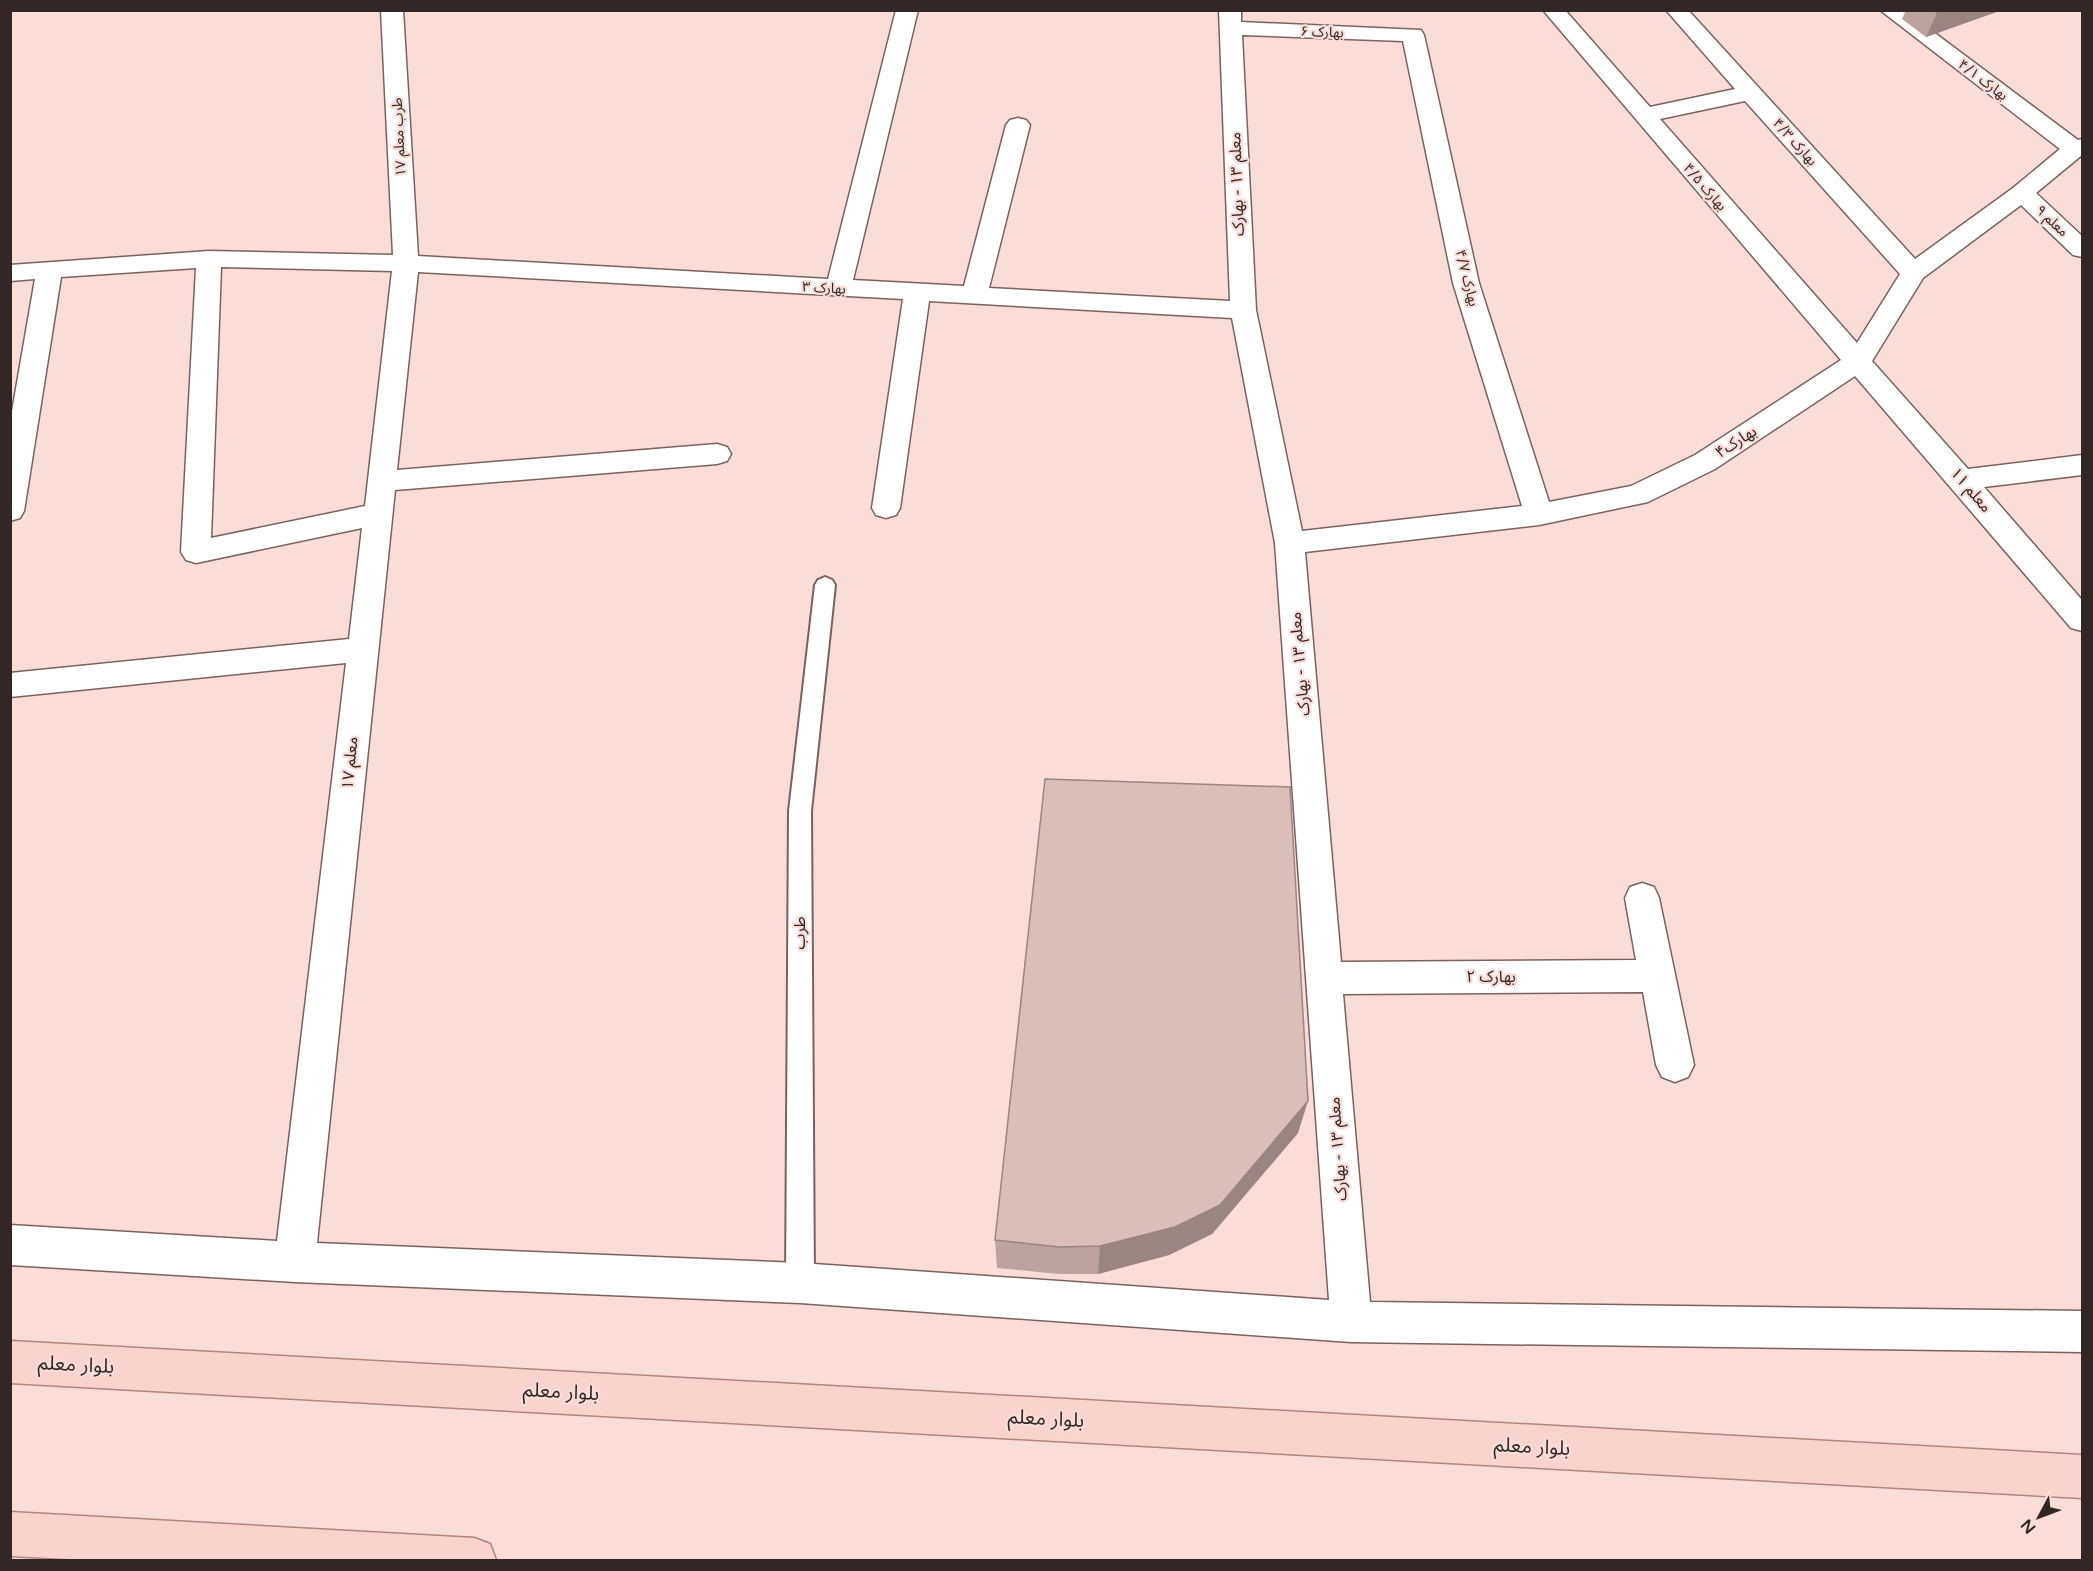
<svg xmlns="http://www.w3.org/2000/svg" width="2093" height="1571" viewBox="0 0 2093 1571" font-family="'Varela Round','Noto Sans Arabic',sans-serif">
<style>
.lines{fill:none;stroke-linecap:round;stroke-linejoin:round}
.service-casing{stroke:#7b625f;stroke-width:4}
.minor-casing{stroke:#7b625f;stroke-width:3}
.primary-casing{stroke:#b3847e;stroke-width:3}
.service{fill:#fff;fill-rule:evenodd}
.minor{fill:#fff;fill-rule:evenodd}
.primary{fill:#fbd3ce;fill-rule:evenodd}
.wall{fill:#bba3a0}
.shaded-wall{fill:#998582}
.building{fill:#dabeba;stroke:#998582;stroke-width:1.5}
.labels{text-anchor:middle;dominant-baseline:central;stroke-width:4.5;stroke-linejoin:round;paint-order:stroke}
.far-street-label{font-size:14px;fill:#322726;stroke:#fadcd9}
.street-label{font-size:16px;fill:#322726;stroke:#fadcd9}
.near-street-label{font-size:20px;fill:#322726;stroke:#fadcd9}
</style>
<rect width="100%" height="100%" fill="#fadcd9"/>
<g class="lines">
<g class="service-casing">
<path id="service" d="M825,577L832,580L835,585L811,811L814,1283L810,1293L800,1297L790,1293L786,1283L789,811L815,585L818,580Z"/>
</g>
<g class="minor-casing">
<path id="minor" d="M381,10H403L418,256L828,279L896,10H918L853,280L964,286L1006,125L1010,120L1018,118L1026,120L1030,125L989,288L1230,301L1219,10H1241V22L1421,30L1424,35L1479,283L1549,502L1631,486L1695,455L1841,360L1543,10H1565L1650,107L1735,89L1666,10H1688L1915,259L2013,188L2060,149L1880,10H1904L2078,140L2082,139V155L2036,193L2082,236V257L2073,255L2021,205L1923,278L1872,361L1968,469L2082,455V475L1984,487L2082,600V631L2071,628L1855,376L1715,469L1648,502L1539,525L1305,552L1341,962L1636,960L1625,898L1630,887L1642,883L1654,887L1659,898L1694,1065L1688,1077L1675,1082L1662,1077L1656,1065L1643,992L1343,994L1370,1302L2082,1311V1352L1351,1342L800,1303L295,1282L10,1265V1225L277,1241L346,663L10,697V673L349,639L362,528L196,563L186,560L181,552L196,268L61,277L24,511L20,518L10,521V423L35,279L10,281V265L209,251L393,255ZM1242,35L1403,41L1453,283L1522,506L1302,531L1256,310ZM1745,101L1900,274L1857,343L1660,119ZM221,267L392,271L365,506L211,538ZM418,272L903,299L872,508L876,515L886,518L896,515L900,508L929,301L1232,318L1275,543L1329,1300L800,1263L317,1243L395,490L717,464L727,461L731,454L727,447L717,444L397,470Z"/>
</g>
<g class="primary-casing">
<g id="primary">
<path d="M10,1341L2082,1455V1498L10,1383Z"/>
<path d="M10,1512L474,1538L490,1544L496,1560H89L10,1556Z"/>
</g>
</g>
<use href="#service" class="service"/>
<use href="#minor" class="minor"/>
<use href="#primary" class="primary"/>
</g>
<g class="wall">
<path d="M1906,10H2002L1926,37L1902,19Z"/>
<path d="M1298,1133L1212,1234L1169,1255L1098,1274H1059L997,1268L995,1240Z"/>
</g>
<g class="shaded-wall">
<path d="M1945,10H2002L1926,37L1937,13Z"/>
<path d="M1308,1101L1298,1133L1212,1234L1169,1255L1098,1274L1100,1246Z"/>
</g>
<g class="building">
<path d="M1933,10H1945L1937,13Z"/>
<path d="M1045,779L1290,787L1308,1101L1220,1205L1175,1227L1100,1246L1059,1247L995,1240Z"/>
</g>
<g class="labels">
<g class="far-street-label">
<text transform="translate(1322 32) rotate(2)">بهارک ۶</text>
<text transform="translate(1983 80) rotate(37)">بهارک ۴/۱</text>
<text transform="translate(399 137) rotate(-93)">طرب معلم ۱۷</text>
<text transform="translate(1795 142) rotate(48)">بهارک ۴/۳</text>
<text transform="translate(1705 187) rotate(49)">بهارک ۴/۵</text>
<text transform="translate(2052 221) rotate(43)">معلم ۹</text>
<text transform="translate(1467 278) rotate(76)">بهارک ۴/۷</text>
<text transform="translate(824 288) rotate(3)">بهارک ۳</text>
</g>
<g class="street-label">
<text transform="translate(1237 184) rotate(-92)">معلم ۱۳ - بهارک</text>
<text transform="translate(1736 442) rotate(-33)">بهارک۴</text>
<text transform="translate(1971 490) rotate(49)">معلم ۱۱</text>
<text transform="translate(1300 664) rotate(-95)">معلم ۱۳ - بهارک</text>
<text transform="translate(350 763) rotate(-84)">معلم ۱۷</text>
<text transform="translate(800 933) rotate(-90)">طرب</text>
<text x="1491" y="977">بهارک ۲</text>
<text transform="translate(1338 1149) rotate(-94)">معلم ۱۳ - بهارک</text>
</g>
<g class="near-street-label">
<text transform="translate(76 1365) rotate(3)">بلوار معلم</text>
<text transform="translate(561 1392) rotate(3)">بلوار معلم</text>
<text transform="translate(1046 1419) rotate(3)">بلوار معلم</text>
<text transform="translate(1532 1447) rotate(3)">بلوار معلم</text>
</g>
</g>
<rect width="2093" height="1571" fill="none" stroke="#322726" stroke-width="24"/>
<g transform="translate(2039 1517) rotate(229)" stroke="#fadcd9" stroke-width="4.5" paint-order="stroke">
<path d="M0-4.5L10 22L0 15L-10 22Z" fill="#322726"/>
<text y="-9" font-size="16" font-weight="bold" text-anchor="middle" fill="#322726">N</text>
</g>
</svg>
